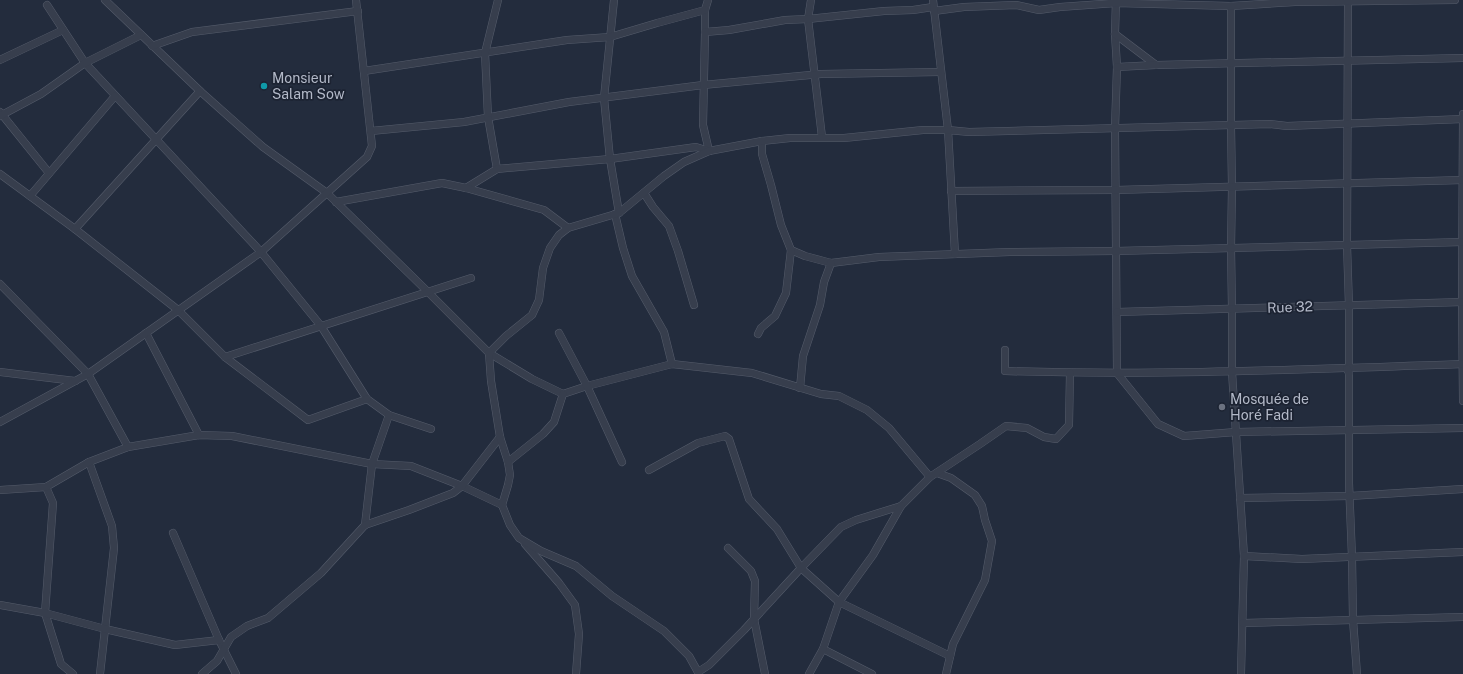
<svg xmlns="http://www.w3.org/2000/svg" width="1463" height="674" viewBox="0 0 1463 674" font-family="'Public Sans',sans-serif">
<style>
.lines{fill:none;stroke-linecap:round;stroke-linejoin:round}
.minor-casing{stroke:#555c6b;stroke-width:8}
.minor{stroke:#373e4d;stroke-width:7}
.culture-dot{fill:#0f9aa8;stroke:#1c2332;stroke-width:1.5}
.worship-dot{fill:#6b7280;stroke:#1c2332;stroke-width:1.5}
.labels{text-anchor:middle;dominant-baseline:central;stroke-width:3.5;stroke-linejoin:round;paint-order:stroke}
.poi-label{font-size:14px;fill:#b3b9c8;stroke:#1c2332;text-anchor:start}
.street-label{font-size:14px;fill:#b3b9c8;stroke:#1c2332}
</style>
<rect width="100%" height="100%" fill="#232c3d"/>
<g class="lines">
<g class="minor-casing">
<g id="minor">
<path d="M105,0L200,91L263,147L327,193L428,292L489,353L532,379L563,394L587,386L672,364L752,373L821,394L839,396L867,410L889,428L930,477"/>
<path d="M614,0L604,98L610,159L619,213"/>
<path d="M811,0L808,19L822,137"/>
<path d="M1116,0L1115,34L1117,67L1115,128L1117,373L1158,424L1184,436L1236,432L1463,428"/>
<path d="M1348,1L1347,245L1349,306V373"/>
<path d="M47,5L85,63L261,252L321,326L367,399L389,415L431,429"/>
<path d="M1231,6V126L1232,187L1231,248L1232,309V372L1244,556L1241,674"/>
<path d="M934,11L964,7L1016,5L1039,10L1060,7L1116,3L1231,6L1295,2L1455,0"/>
<path d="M705,32V10L708,0"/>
<path d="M1115,34L1156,65L1463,58"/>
<path d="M152,46L192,32L358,11"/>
<path d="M0,60L63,30"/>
<path d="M1117,67L1156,65"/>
<path d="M364,71L567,40L610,37L657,23L705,10"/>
<path d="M0,112L49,173"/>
<path d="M1463,114L1462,302L1463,401"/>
<path d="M0,116L41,94L85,63L141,35"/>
<path d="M371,131L464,122L569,102L703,85L821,74L940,72"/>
<path d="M709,151L703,125L705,32L729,30L785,20L808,19L884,11L913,10L933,7"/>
<path d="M497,169L488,117L485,53L498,0"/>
<path d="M0,174L75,229L178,310L225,357L308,420L367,399"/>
<path d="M466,188L497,169L610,159L696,147L709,151"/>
<path d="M951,191L1116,190L1463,180"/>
<path d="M644,193L653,207L669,226L678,251L694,305"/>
<path d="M30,196L115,96"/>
<path d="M336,202L442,183L466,188L544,210L568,228"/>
<path d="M615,214L623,248L632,276L664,332L672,364"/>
<path d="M75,229L200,91"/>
<path d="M791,250L805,256L831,263L879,257L1010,252L1116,251L1463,242"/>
<path d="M955,254L948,130L969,132L1270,124L1287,126L1463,119"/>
<path d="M0,284L88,374L128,447"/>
<path d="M1117,312L1463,302"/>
<path d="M146,333L199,435"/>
<path d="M559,333L587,386L622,462"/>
<path d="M758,334L761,328L775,316L786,293L791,250L781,225L771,185L762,154V141"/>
<path d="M1005,350V371C1158,376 1311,369 1463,364"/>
<path d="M225,357L471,278"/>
<path d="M1347,369L1349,373V483L1352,557L1353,620L1357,674"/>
<path d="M0,372L75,381"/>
<path d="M800,388L803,356L820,305L824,282L831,263"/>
<path d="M0,422L88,374L261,252L367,157L372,146L356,0"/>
<path d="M89,462L112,526L114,548L100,674"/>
<path d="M508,462L543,434L554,422L563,394"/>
<path d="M649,470L698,443L725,436L729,439L749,499L777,529L801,568L839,602L950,656"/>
<path d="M937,473L951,478L975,495L982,506L985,520L992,541L985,580L953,644L946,674"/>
<path d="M46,487L53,503L45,613L61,664L73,674"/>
<path d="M0,490L46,487L89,462L128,447L199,435L232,436L372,464L411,466L462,486L502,505"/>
<path d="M1240,498L1350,496L1463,489"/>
<path d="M365,525L372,464L389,415"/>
<path d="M173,533L219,640L236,674"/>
<path d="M525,544L559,583L575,605L579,634L576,674"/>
<path d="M728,548L751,571L755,581L754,619L765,674"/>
<path d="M1244,556L1302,559L1463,552"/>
<path d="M0,605L45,613L105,629L175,645L219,640"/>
<path d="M1243,623L1463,617"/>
<path d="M823,649L872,674"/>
<path d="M698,672L709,665L744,630L801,568L841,527L856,520L901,506L930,477L980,444L1006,426L1027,428L1044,437L1056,439L1069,425L1070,373"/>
<path d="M202,674L217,661L231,637L247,626L268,618L321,573L365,525L409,510L453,493L462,486L500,437"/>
<path d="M699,674L689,656L664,631L612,596L576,566L541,551L519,538L510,525L502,505L508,485L510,475L508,462L500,437L491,381L489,353L506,336L532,315L539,300L543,268L550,248L559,235L568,228L619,213L664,176L684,162L709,151L762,141L790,138H844L923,130H948L933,0"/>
<path d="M809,674L823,649L839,602L873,555L901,506"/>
</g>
</g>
<use href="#minor" class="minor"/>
</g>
<circle class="culture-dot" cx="264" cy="86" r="4"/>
<circle class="worship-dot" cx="1222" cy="407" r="4"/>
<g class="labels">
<g class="poi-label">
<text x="272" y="78">Monsieur<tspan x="272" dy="16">Salam Sow</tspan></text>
<text x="1230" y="399">Mosquée de<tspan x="1230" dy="16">Horé Fadi</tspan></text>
</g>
<g class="street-label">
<text transform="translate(1290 307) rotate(-2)">Rue 32</text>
</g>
</g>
</svg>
